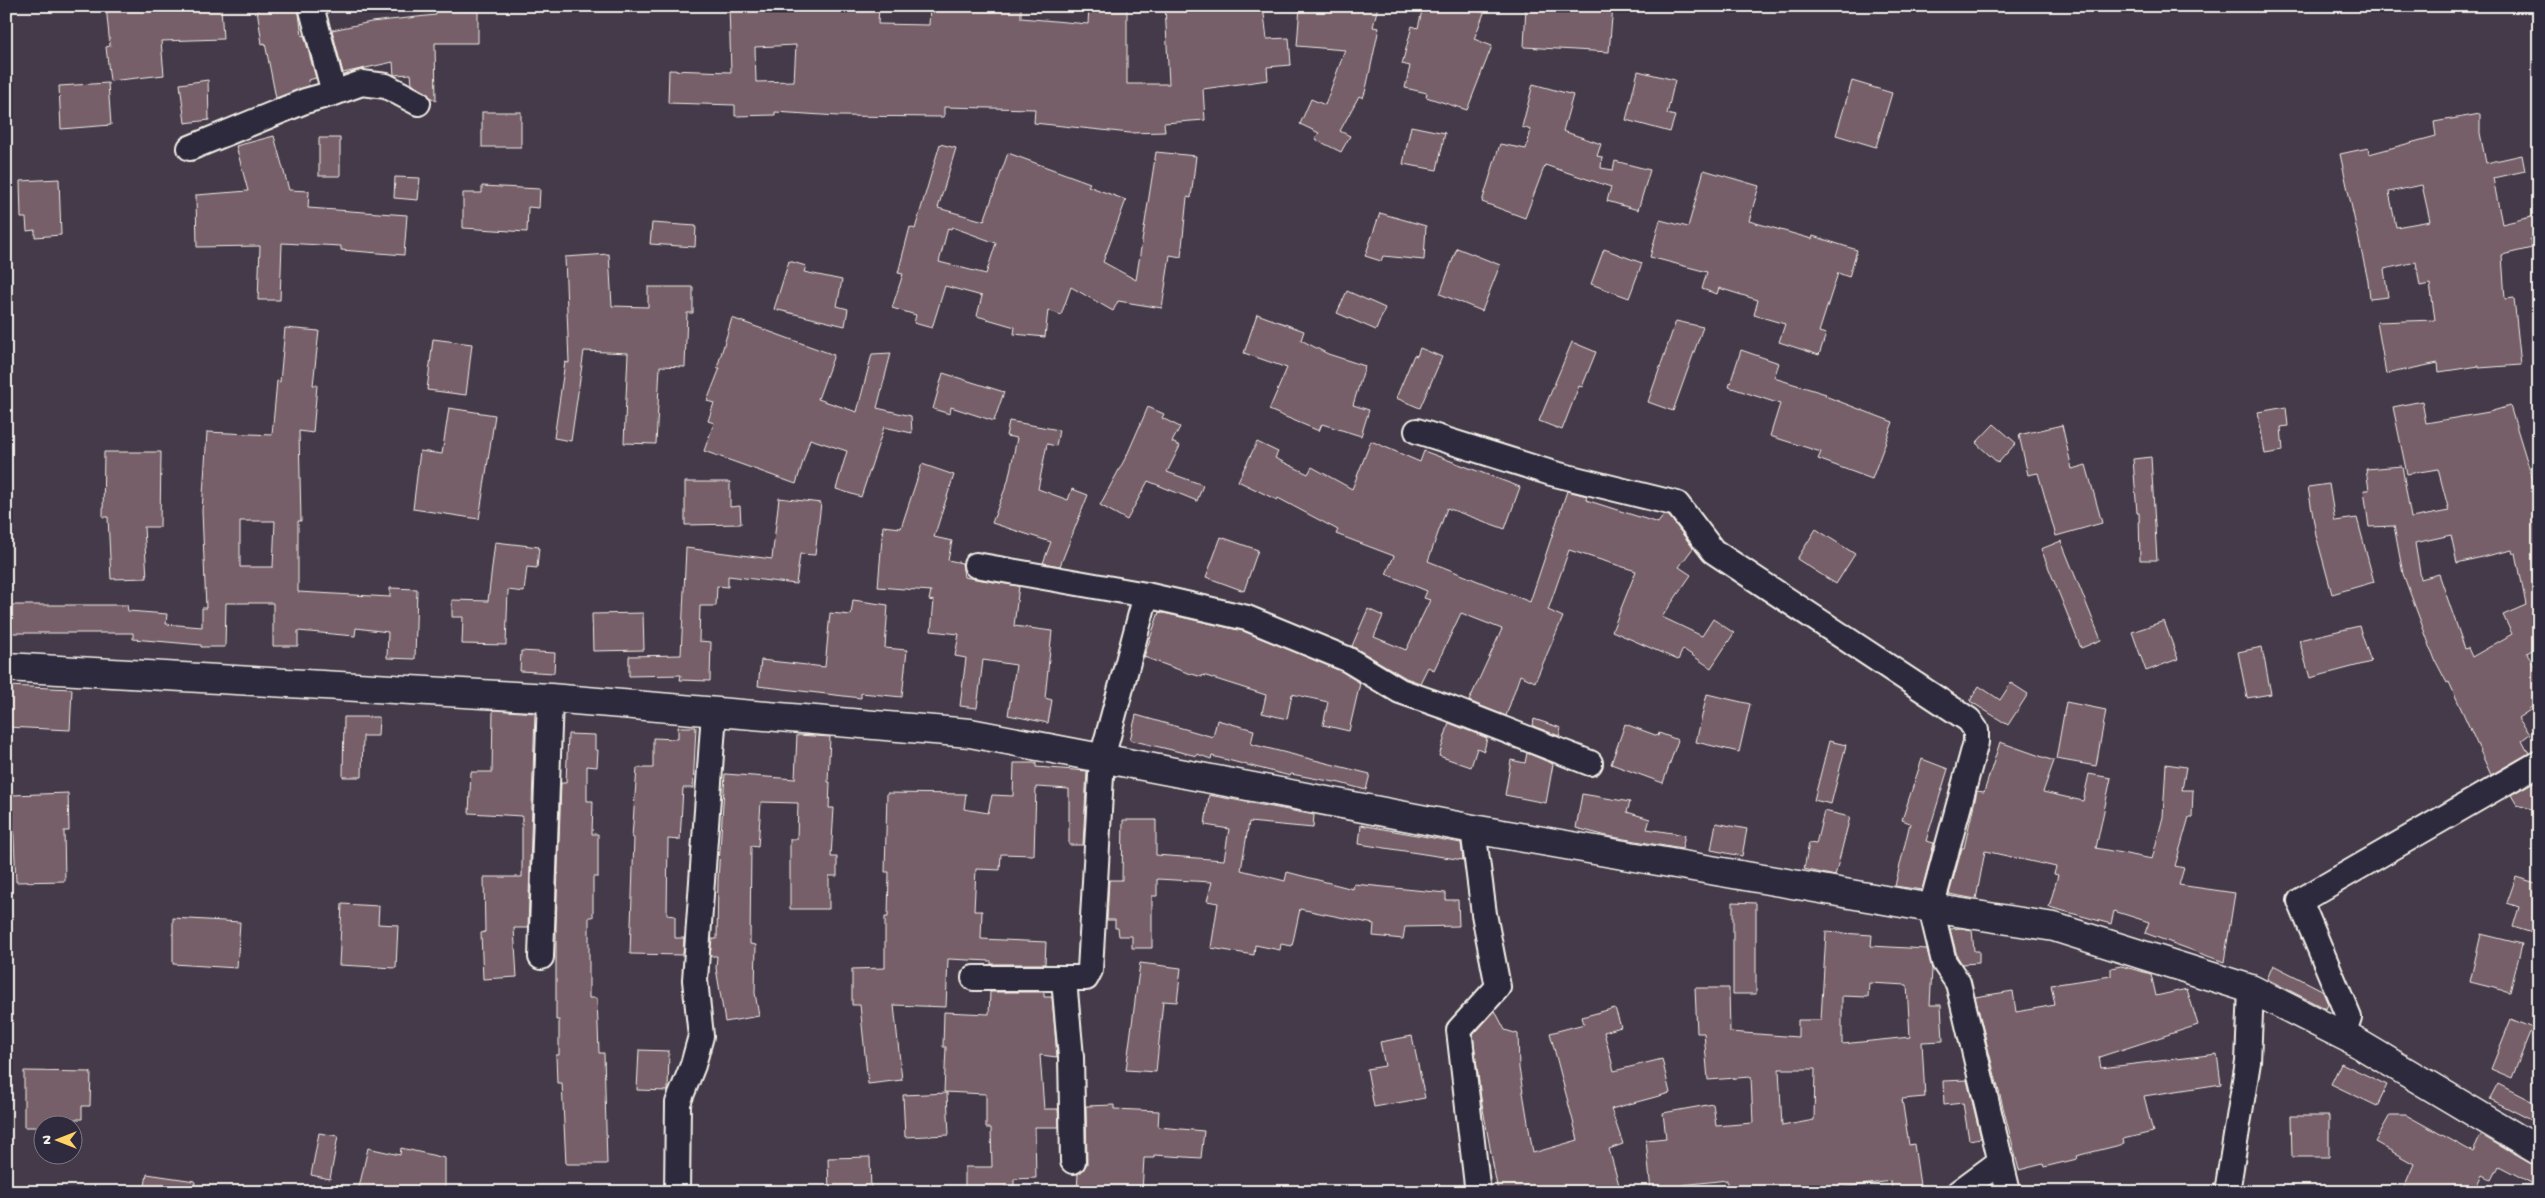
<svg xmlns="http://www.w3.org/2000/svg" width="2545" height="1198" viewBox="0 0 2545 1198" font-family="'Gochi Hand',sans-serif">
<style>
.building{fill:#765e67;stroke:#f4f1e8;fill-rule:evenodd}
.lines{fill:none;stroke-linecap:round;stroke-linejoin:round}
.minor-casing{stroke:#f4f1e8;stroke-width:28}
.major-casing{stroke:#f4f1e8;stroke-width:31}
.minor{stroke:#2f2a3d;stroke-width:24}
.major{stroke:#2f2a3d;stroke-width:28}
</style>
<rect width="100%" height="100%" fill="#443a4a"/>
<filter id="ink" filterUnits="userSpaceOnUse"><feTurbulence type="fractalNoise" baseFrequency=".02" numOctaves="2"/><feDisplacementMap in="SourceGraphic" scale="10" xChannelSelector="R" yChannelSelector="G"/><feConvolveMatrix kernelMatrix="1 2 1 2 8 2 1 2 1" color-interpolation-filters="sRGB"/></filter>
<g filter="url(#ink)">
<g class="building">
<path d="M106,6H221L223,39L161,41L164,75L110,81L106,47L110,46Z"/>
<path d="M275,6H298L302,36L304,35L316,78L308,80L309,86L276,98L265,43L262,44L257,9Z"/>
<path d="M729,6H879L878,24L929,25L930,6H1021V18L1088,24L1089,6H1127V84H1169L1165,6H1263L1267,39L1289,38L1291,65L1267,67L1268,80L1203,89L1205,120L1164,123L1165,132L1130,133L1034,123L1035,109L944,107V117L838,116L775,112V115L735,116V105L668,103L669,70L731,72ZM796,45L794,81L756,82L755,47Z"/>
<path d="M1300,6H1378L1373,27L1379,28L1366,89L1363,98L1359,96L1340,131L1350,136L1341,152L1315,139L1319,133L1300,124L1311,99L1325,105L1345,50L1297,46Z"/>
<path d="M1423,6H1465L1484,13L1474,39L1492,46L1467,110L1426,97L1427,93L1405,88L1410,66L1402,64L1412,26L1418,28Z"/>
<path d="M1526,6H1613L1609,52L1524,47Z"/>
<path d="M436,10L478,11V43H435L436,101L412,84L411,74L394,75L393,62L343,73L332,30L371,22L436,15Z"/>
<path d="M1638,71L1675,80L1667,114L1675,116L1670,132L1626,120Z"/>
<path d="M208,80L209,120L185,123L180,84Z"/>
<path d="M1852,81L1892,93L1876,147L1836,135Z"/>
<path d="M108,83L111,125L61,129L59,86Z"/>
<path d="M1533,84L1573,95L1563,131L1601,144L1597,156L1602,157L1601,168L1613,170L1615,161L1650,170L1638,210L1607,201L1611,187L1545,165L1525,218L1482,202L1500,144L1526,149L1531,130L1522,127Z"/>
<rect x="482" y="112" width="39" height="35"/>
<path d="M2480,114V133L2486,163L2522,155L2525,171L2493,178L2502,224L2535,216L2539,233V238L2530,239L2532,248L2502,255L2505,299L2514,298L2521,365L2479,368V366L2439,372L2438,363L2386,374L2377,322L2435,320L2430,284L2420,286L2416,262L2384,269L2388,297L2370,299L2368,281L2340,154L2368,148L2369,154L2436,136L2434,122ZM2422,185L2430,221L2396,227L2389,192Z"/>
<path d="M1411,126L1445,133L1437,170L1403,164Z"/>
<path d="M274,136L289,190L309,191L308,208L407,215L404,255L341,250V246L282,243L280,300H258L260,246L197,247L196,195L248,191L236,146Z"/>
<rect x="319" y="138" width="21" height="38"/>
<path d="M940,144L956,148L938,208L984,221L1008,153L1090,183L1088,186L1126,200L1103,262L1136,280L1156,152L1196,156L1191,198L1187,197L1181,257L1170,255L1162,308L1118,301L1113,311L1071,287L1061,315L1048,310L1045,337L1014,334L1015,327L977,316L982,296L945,286L932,328L914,323L916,315L892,308L903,274L898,273L910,227L915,229ZM952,227L996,243L986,274L939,262L948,228L951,229Z"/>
<path d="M1704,170L1759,186L1749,221L1812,239L1813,236L1857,250L1849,277L1838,273L1819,332L1826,334L1819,355L1779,342L1785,324L1754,315L1758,300L1719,288L1717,294L1702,289L1707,272L1650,257L1660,220L1688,227Z"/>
<path d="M395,177L420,178L418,200L394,198Z"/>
<path d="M59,179L61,235L35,237V230L27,231L26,218H21L20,181Z"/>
<path d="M482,186L540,189L539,208L528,207L527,232L463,228V193H482Z"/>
<path d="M1380,213L1426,226L1424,260L1383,256L1381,261L1365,256Z"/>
<path d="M652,223L696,226L695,247L650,244Z"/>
<path d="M1457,248L1500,265L1482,311L1440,294Z"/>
<path d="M1604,249L1642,263L1629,298L1591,284Z"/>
<path d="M609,254L612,306L648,307V287H693V313H687L685,367L660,366L656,444L624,443L628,353L584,351L571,441L554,438L565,362L569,363L565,257Z"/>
<path d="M789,261L806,266L804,272L842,280L837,306L848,309L845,326L774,309Z"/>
<path d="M1347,291L1385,308L1376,330L1337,313Z"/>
<path d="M1257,314L1304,331L1301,340L1328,354L1365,366L1353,405L1369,410L1361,436L1322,424L1319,431L1269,410L1287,368L1244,353Z"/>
<path d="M732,318L834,355L818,399L857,412L872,354L891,353L877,408L911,416L912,433L884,427L861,497L836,489L847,451L810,439L796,484L704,451L714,423L708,421L714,403L707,401L720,368H717Z"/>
<path d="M1676,321L1703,327L1673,411L1648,402Z"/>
<path d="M285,328L319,331L313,385H317L313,433L299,431L301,521H298V592L390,597V588L417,589L415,659L387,658L388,632L356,628L355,636L298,631V646H273V603H226L225,647H201V645L133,639V633H6V605H127L128,611L167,614L166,624L202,627V608H206L202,511L207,432L272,435L277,381L280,382ZM240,521H275L273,567H240Z"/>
<path d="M433,339L472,344L466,395L427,390Z"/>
<path d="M1572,342L1596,352L1582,387L1579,386L1562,430L1539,421Z"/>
<path d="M1420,348L1442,357L1420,408L1396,398L1414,355L1417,356Z"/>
<path d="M1741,350L1779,363L1774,378L1826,394L1825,396L1893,422L1872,479L1818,459L1821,452L1770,436L1780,404L1729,387Z"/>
<path d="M943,373L1004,392L994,421L951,407L950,414L933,409Z"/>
<path d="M2422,401L2426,423L2489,412L2510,406L2539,500V646L2527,653L2539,675V700L2529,709L2530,710L2518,718L2530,734L2522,740L2529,753L2491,775L2449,682L2447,683L2435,660L2403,574L2394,526L2369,527L2364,490H2369L2366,469L2402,466L2411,518L2449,511L2438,469L2407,474L2393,407ZM2451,535L2457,563L2512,550L2513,554L2516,553L2526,605L2503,615L2512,634L2472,657L2468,648L2465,649L2439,574L2421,579L2415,543Z"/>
<path d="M1148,407L1164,414L1162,418L1180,427L1172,442L1180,446L1167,472L1203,485L1197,501L1148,481L1127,520L1100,505L1127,455Z"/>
<path d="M2286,407L2288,426L2281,427L2283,451L2265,454L2258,412Z"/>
<path d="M449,408L495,415L479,519L413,509L420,451L442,454Z"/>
<path d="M1009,421L1059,430L1056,446L1047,444L1038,489L1068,500L1072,489L1088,495L1060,566L1043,563L1051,542L992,523L1008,481L1017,438L1006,436Z"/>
<path d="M1994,424L2016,443L1998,463L1976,443Z"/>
<path d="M2062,425L2072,469L2086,465L2102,523L2056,536L2038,473L2028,475L2019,435Z"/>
<path d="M1371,441L1420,462L1424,451L1520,487L1505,529L1447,508L1428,561L1530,602L1567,491L1587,496L1586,500L1658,523L1664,515L1669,516L1693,548L1679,567L1691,575L1662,617L1702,636L1713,619L1734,633L1711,668L1683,649L1678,660L1612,631L1636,571L1569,550L1548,610L1563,617L1535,682L1520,675L1506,716L1469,701L1502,629L1461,613L1434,670L1428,667L1420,683L1406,678L1352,646L1368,609L1383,616L1374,637L1406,650L1430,600L1424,598L1427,591L1386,574L1394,556L1336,534L1338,530L1278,498L1277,500L1238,481L1257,442L1278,452L1275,458L1308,474L1312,467L1352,489Z"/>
<path d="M104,452H161L160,527H144L147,578L111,579L108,517H103Z"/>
<path d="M2151,457L2157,560H2140L2139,513H2137L2133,459Z"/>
<path d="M922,464L954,475L934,537L952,541L948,560L962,563L964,577L1019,586L1014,626L1052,631L1045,698L1052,700L1048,723L1008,715L1016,665L983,660L977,708L960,706L966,658L955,656L959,634L931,631L934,601L929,600L931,591L878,587L883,526L901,528Z"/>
<path d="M685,482H730V507L740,506L741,524L685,525Z"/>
<path d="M2329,484L2335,521L2357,518L2374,582L2332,594L2316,535L2308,487Z"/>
<path d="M779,498L821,503L815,555L800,554L796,584L728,576V587L717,586L716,606H700L699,641L711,642L710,681L680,680L681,675L629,676V656L681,655L686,548L772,559Z"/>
<path d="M1816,529L1855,554L1836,584L1797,559Z"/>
<path d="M1221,537L1258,550L1244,591L1206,577Z"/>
<path d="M2061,541L2101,640L2081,648L2041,549Z"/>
<path d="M495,542L539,547L537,568L527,567L524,592L508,590L506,645L462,644L463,617H452V600L488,601Z"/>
<path d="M853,600L888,605L885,648L907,650L902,697L861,693V698L758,686L761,660L825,667L830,613L851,615Z"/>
<path d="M1159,612L1243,631L1341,671L1360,683L1349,731L1323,725L1328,702L1292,694L1287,719L1262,713L1266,695L1203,675L1202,677L1185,672L1144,657Z"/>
<path d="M643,613L644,650L593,651L592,614Z"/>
<path d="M2164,621L2178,659L2146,671L2132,632Z"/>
<path d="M2359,626L2371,662L2310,678L2299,640Z"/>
<path d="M2262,647L2271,694L2247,698L2238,652Z"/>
<path d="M521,651L555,653L554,673L520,671Z"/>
<path d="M2011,683L2028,694L2008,725L1970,701L1979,686L2000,700Z"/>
<path d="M7,686L72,689L70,730L6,727Z"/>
<path d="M1707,694L1750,704L1739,752L1696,742Z"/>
<path d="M2066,702L2106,710L2096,766L2056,759Z"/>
<path d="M493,710L535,713L528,928H514L517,977L483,979L481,933L485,932L484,877H522V816L469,813L471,772H492Z"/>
<path d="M1136,715L1213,737L1217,720L1254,730L1251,744L1370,774L1366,790L1340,783L1291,774L1290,776L1212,756L1211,759L1197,754V756L1130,740Z"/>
<path d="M344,717H379L378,736H363L362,777H343Z"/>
<path d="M1534,719L1561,728L1559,736L1533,726Z"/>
<path d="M1449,723L1487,738L1484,751L1477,748L1471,767L1439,756Z"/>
<path d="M1625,724L1658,736L1659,733L1678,740L1663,783L1611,764Z"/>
<path d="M678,727H696L693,788H683L680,840L668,839L667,915L675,916V938H684L683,955L630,954L634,838L632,837L637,768H653V738L678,739Z"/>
<path d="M568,734L595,735V750H598L597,767L587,766V801H593L592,834H598V877H593V917H589V998H597L599,1053H604L607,1164H566L562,1083H557L556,1055H559V1020H556V928L561,783H566Z"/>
<path d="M797,735L830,737L828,782H830L829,808H834L831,857H837V876H829V909H790V839H797L798,803L761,802L758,847L751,846L750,944L756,945L755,993L759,1016L725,1022L716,968L717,956H710L712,939H717L718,879L725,774L795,779Z"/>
<path d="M1829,741L1846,745L1831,804L1814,800Z"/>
<path d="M2000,742L2054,761L2043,792L2083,801L2089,774L2111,778L2096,848L2152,859L2163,817L2166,764L2186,767L2182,790H2193L2192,817H2189L2175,866L2184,868L2179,885L2235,893L2224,962L2145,933L2149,922L2114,911L2111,924L2049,907L2058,875L2054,874L2056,867L1985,851L1976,899L1949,894L1962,848H1964L1977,791L1984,792Z"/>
<path d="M1527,753L1553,764L1546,803L1505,795L1511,760L1525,763Z"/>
<path d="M1922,759L1948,769L1926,841L1934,843L1922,890L1895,886L1910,823L1902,820Z"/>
<path d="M1014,763H1036V767L1087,771L1083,845H1069V789L1036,787L1034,855L1001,854L1000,870L976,869L974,911H982L981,939L1046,942L1045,964H991V961L948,959L946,1007L894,1005L902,1080L868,1084L860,1005H852V969L885,968V917H888L889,872H885L887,793L966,794L964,809L988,813L992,795L1013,796Z"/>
<path d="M2539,779V811L2517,805L2511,795Z"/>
<path d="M68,793L69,831H64L65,881L16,882L12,795Z"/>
<path d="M1582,794L1630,802L1627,812L1650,819L1647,829L1685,835L1682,849L1607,836L1576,828Z"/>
<path d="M1209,795L1314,815L1313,828L1249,822L1241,870L1285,881L1287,872L1353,889L1354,884L1446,893V900H1458L1459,926L1405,927L1403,939L1373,936L1374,924L1300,909L1292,946L1281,944L1280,950L1255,945L1254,955L1211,948L1218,903L1207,901L1212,882L1157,879V896H1152V948H1132V936H1119L1118,928H1115V920H1107L1109,880H1122L1123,820H1156V855L1224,860L1229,829L1205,825Z"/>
<path d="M1824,811L1850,817L1835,876L1804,869L1809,843L1816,844Z"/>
<path d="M1716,823L1747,829L1742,856L1711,850Z"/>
<path d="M1361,825L1461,843L1463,860L1359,844Z"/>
<path d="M2516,877L2539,884V935L2513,927L2519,907L2507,903Z"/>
<path d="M1733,902L1756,903V994H1733Z"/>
<path d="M342,904L379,906L378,924L398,925L396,968L339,965Z"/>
<path d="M173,918L240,922L237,968L173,964Z"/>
<path d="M1961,928L1972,930L1974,951H1979V963L1962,964L1957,956L1950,929Z"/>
<path d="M1826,932L1872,935L1871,946L1927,949L1932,969L1930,1005H1941L1943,1041L1922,1042L1925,1097L1902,1099L1909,1145L1914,1144L1921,1192H1892L1891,1181L1811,1192H1735V1189H1727V1180L1682,1185V1190L1651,1192L1646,1140L1666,1138L1663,1113L1713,1104L1716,1126L1753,1123L1751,1077L1708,1080L1704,1033H1697L1695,988H1729L1730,1032L1798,1037V1020H1821ZM1869,983L1907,985L1910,1037L1842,1044V996L1868,997ZM1779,1069H1815L1814,1120L1782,1126Z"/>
<path d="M2481,934L2522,944L2510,992L2470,982Z"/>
<path d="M1140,963L1181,968L1177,1002L1163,1001L1156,1072L1126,1070Z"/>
<path d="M2273,965L2322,990L2328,1004L2326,1009L2267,979Z"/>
<path d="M2121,966L2151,974L2156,996L2187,989L2198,1025L2099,1057L2101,1068L2217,1054L2221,1084L2144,1096L2153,1132L2123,1139L2124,1144L2076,1156L2077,1159L2044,1167L2043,1164L2019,1170L1975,997L2013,991L2016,1012L2055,1005L2051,985L2111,976V968Z"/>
<path d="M990,992H1044V997H1052L1057,1057L1040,1055L1044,1109H1058L1059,1127H1035L1036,1178L1014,1179V1187H1004V1192H965V1167H992L991,1128H986V1094L944,1092L946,1047H943L944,1012L989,1014Z"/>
<path d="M1615,1008L1621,1027L1604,1032L1614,1071L1662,1059L1670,1093L1611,1109L1623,1144L1609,1149L1621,1192H1498L1481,1098L1473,1035L1495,1011L1505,1030L1518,1034L1519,1068L1533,1153L1578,1140L1550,1033L1584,1024L1582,1017Z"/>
<path d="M2511,1019L2532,1028L2512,1078L2491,1069Z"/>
<path d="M1412,1036L1425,1098L1374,1107L1367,1069L1385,1066L1380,1042Z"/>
<path d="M639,1050L669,1051L668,1091L637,1090Z"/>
<path d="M2341,1063L2387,1085L2377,1106L2331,1084Z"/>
<path d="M24,1071L91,1072L90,1106H82V1119H46V1126L42,1127H24Z"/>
<path d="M1967,1080L1981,1138L1969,1140L1963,1103L1944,1105L1943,1081Z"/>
<path d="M2498,1084L2539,1105V1124L2490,1099Z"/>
<path d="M947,1093L949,1135L905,1137L903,1095Z"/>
<path d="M1114,1105V1109L1159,1111L1158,1127L1204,1131L1201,1158L1154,1155V1158H1144L1142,1192H1077L1078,1174L1087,1164L1086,1106Z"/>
<path d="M2390,1115H2406L2473,1152L2481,1135L2531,1164L2539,1167V1187L2499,1166L2492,1180L2482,1175L2473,1192H2402L2414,1164L2375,1142Z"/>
<path d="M2291,1116H2329V1157H2292Z"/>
<path d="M319,1133L338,1136L330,1179L311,1175Z"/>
<path d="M368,1148L400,1155L401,1148L445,1158V1192H358Z"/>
<path d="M870,1157L871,1192H829L828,1158Z"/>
<path d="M147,1174L195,1181L194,1192H144Z"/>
</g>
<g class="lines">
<g class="minor-casing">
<g id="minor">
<path d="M334,93L362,83L386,86L418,103"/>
<path d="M190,148L305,101L334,93L311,6"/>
<path d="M1417,431L1551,473L1677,504L1713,551L1969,720L1976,730V742L1931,908L1944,962L1958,983L2008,1192"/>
<path d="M976,565L1146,595L1247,618L1347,659L1400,691L1446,707L1590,763"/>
<path d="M1473,829L1484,914L1498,987L1459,1030L1477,1185"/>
<path d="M541,957L550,698"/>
<path d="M974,978H1086L1090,970L1102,758L1146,595"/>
<path d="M1064,980L1071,1057L1073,1161"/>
<path d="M2343,1036L2349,1018L2300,901L2539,763"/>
<path d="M677,1192L678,1103L693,1065L701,1036L695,980L714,712"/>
<path d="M1959,1192L2001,1161"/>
<path d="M2227,1192L2248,1062L2251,989"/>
</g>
</g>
<g class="major-casing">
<path id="major" d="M6,667L550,698L970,733L1473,829L1931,908L2054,927L2251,989L2356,1042L2539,1151"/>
</g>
<use href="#minor" class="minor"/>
<use href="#major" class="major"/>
</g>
</g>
<rect width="2545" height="1198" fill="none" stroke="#2f2a3d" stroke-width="25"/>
<rect x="12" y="12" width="2520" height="1173" fill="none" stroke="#f4f1e8" stroke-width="2" filter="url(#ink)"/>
<g transform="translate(58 1140) rotate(270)"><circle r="24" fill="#2f2a3d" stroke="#7e7a81"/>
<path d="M0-4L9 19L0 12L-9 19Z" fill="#ffd166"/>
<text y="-8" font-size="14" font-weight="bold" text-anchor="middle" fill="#f4f1e8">N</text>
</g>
</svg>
